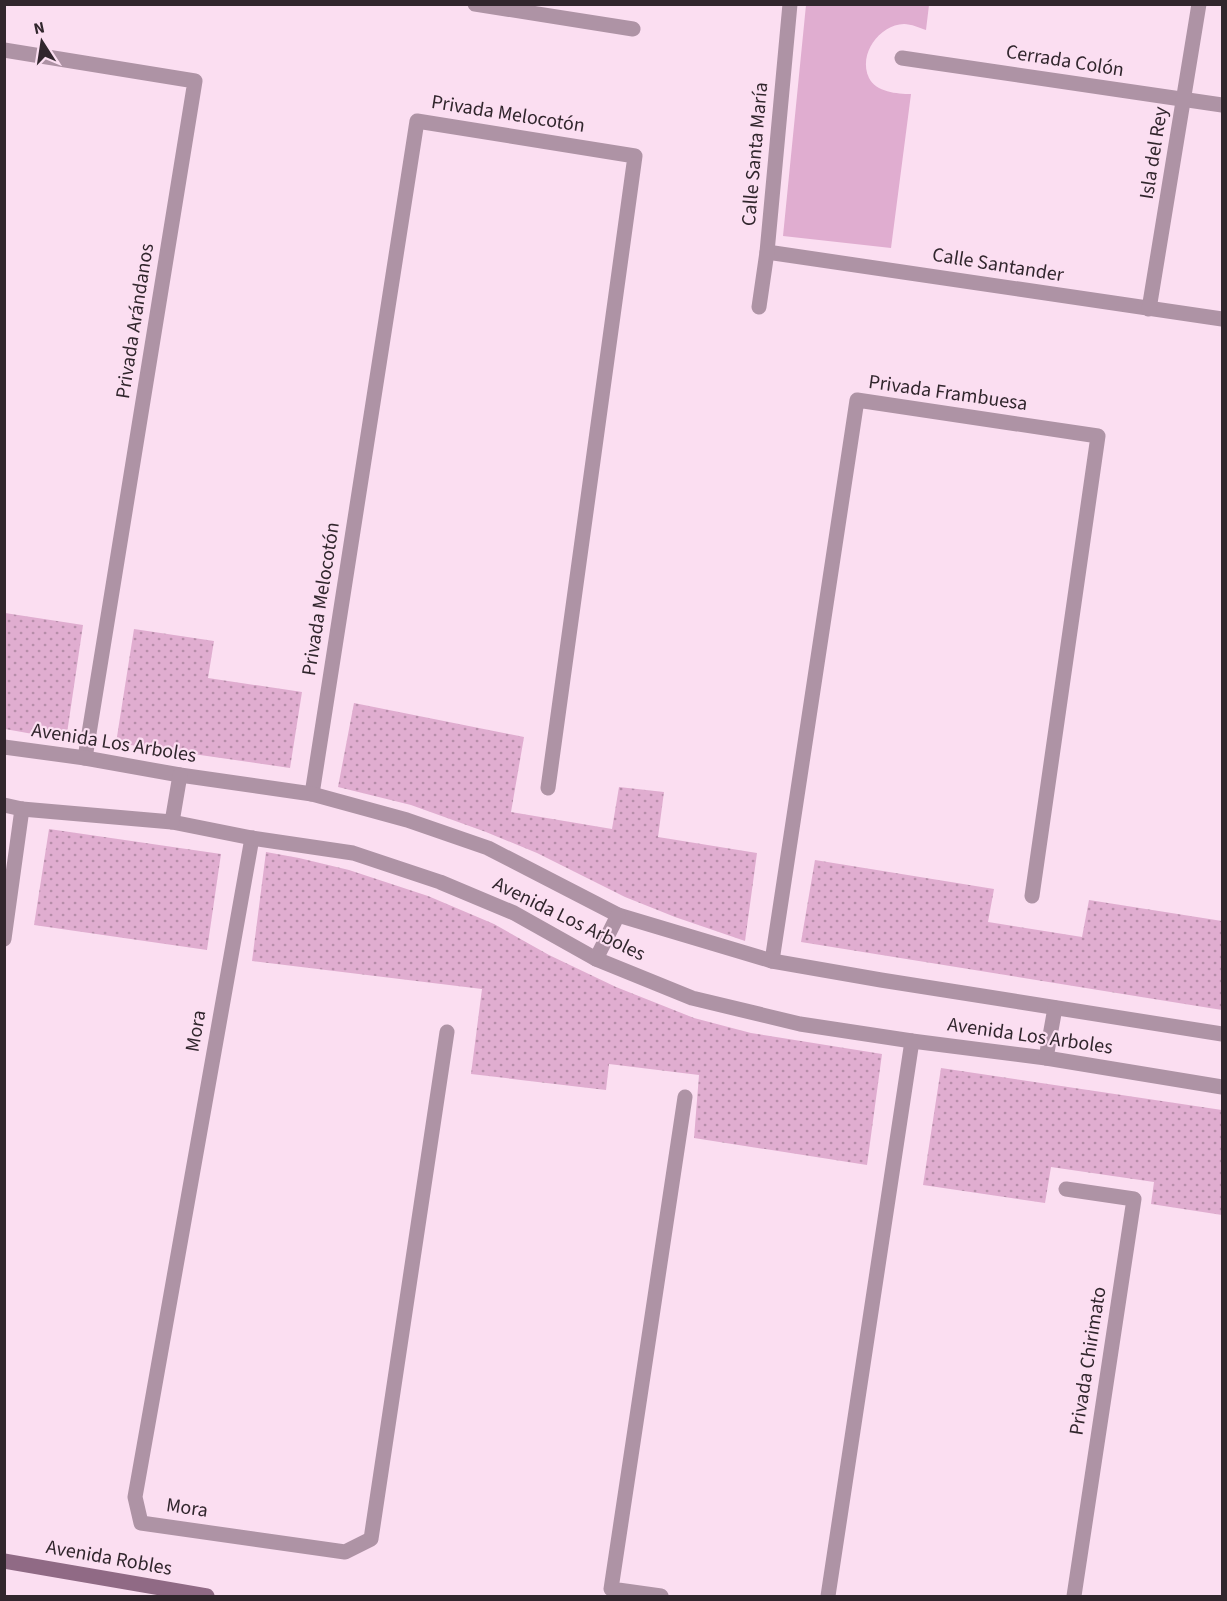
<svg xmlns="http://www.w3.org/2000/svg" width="1227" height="1601" viewBox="0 0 1227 1601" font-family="'Source Sans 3',sans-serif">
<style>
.park{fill:url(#park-dots)}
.garden{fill:#e0add0}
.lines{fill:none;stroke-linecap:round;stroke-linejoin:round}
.minor{stroke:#ae93a5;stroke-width:15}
.tertiary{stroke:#ae93a5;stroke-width:15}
.secondary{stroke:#906a85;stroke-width:15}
.labels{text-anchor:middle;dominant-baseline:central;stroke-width:4.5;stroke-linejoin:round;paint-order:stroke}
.street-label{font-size:20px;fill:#31262d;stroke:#fbdef1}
</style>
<defs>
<pattern id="park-dots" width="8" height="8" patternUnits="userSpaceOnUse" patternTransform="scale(1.5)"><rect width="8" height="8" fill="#e0add0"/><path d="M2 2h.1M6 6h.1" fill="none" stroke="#b68da9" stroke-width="1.8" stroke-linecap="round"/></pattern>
</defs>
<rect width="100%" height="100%" fill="#fbdef1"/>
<g class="park">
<path d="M5,613L83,625L66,740L5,729Z"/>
<path d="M134,629L214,641L208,678L302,692L290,768L116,743Z"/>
<path d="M354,703L524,737L511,812L612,829L619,787L664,792L658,837L757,853L745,941L675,917L625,897L537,853L486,832L411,805L338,787Z"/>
<path d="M49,829L221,854L207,950L34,925Z"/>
<path d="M266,852L299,858L349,870L428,896L494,924L549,955L616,987L694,1018L751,1033L882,1054L867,1165L694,1138L699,1075L609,1064L606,1090L471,1074L482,989L252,961Z"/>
<path d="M815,860L994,889L988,922L1082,937L1089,900L1222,921V1010L801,942Z"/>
<path d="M941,1068L1222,1110V1215L1151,1204L1154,1182L1051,1167L1045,1203L923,1185Z"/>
</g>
<path class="garden" d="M806,5H929L926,30C920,28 911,24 904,24C879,25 858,54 869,78C876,92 897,94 911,94L891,248L783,236Z"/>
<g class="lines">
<g class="minor">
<path d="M475,4L633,29"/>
<path d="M4,50L195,81L85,758"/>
<path d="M902,58L1222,105"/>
<path d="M767,252L1222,319"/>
<path d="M759,307L767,252L790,4"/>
<path d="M312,794L417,121L635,156L548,788"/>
<path d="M252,838L135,1497L141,1523L345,1552L371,1539L447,1032"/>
<path d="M4,939L22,809"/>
<path d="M772,961L857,400L1098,436L1032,896"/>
<path d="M1066,1189L1134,1199L1074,1596"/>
<path d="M661,1596L611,1589L685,1097"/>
<path d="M828,1596L912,1041"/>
</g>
<g class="tertiary">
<path d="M1149,309L1199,4"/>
<path d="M4,747L85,758L180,775L312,794L407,820L488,848L618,915L772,961L881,980L1222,1034"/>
<path d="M4,805L22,809L172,822L252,838L353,853L440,882L514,913L596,959L692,998L800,1024L912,1041L1046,1058L1222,1087"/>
<path d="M172,822L180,775"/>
<path d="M596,959L618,915"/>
<path d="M1046,1058L1055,1008"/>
</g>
<path class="secondary" d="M4,1561L207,1596"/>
</g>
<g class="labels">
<g class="street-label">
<text transform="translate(1065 61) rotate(9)">Cerrada Colón</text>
<text transform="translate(508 114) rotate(9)">Privada Melocotón</text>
<text transform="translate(1154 153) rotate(-81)">Isla del Rey</text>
<text transform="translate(755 154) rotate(-85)">Calle Santa María</text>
<text transform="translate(998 265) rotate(9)">Calle Santander</text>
<text transform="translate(135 321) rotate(-81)">Privada Arándanos</text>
<text transform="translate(948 393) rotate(8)">Privada Frambuesa</text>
<text transform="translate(321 599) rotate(-81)">Privada Melocotón</text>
<text transform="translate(114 743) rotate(9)">Avenida Los Arboles</text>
<text transform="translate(569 919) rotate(26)">Avenida Los Arboles</text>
<text transform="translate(196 1031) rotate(-80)">Mora</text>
<text transform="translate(1030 1036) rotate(8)">Avenida Los Arboles</text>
<text transform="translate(1088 1361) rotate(-81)">Privada Chirimato</text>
<text transform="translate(187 1508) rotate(8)">Mora</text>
<text transform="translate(109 1558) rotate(10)">Avenida Robles</text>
</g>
</g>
<rect width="1227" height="1601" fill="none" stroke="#31262d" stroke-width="12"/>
<g transform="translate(42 42) rotate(348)" stroke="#fbdef1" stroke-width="4.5" paint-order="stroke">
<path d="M0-4.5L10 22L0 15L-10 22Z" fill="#31262d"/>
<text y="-9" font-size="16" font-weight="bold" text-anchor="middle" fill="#31262d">N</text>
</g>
</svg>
